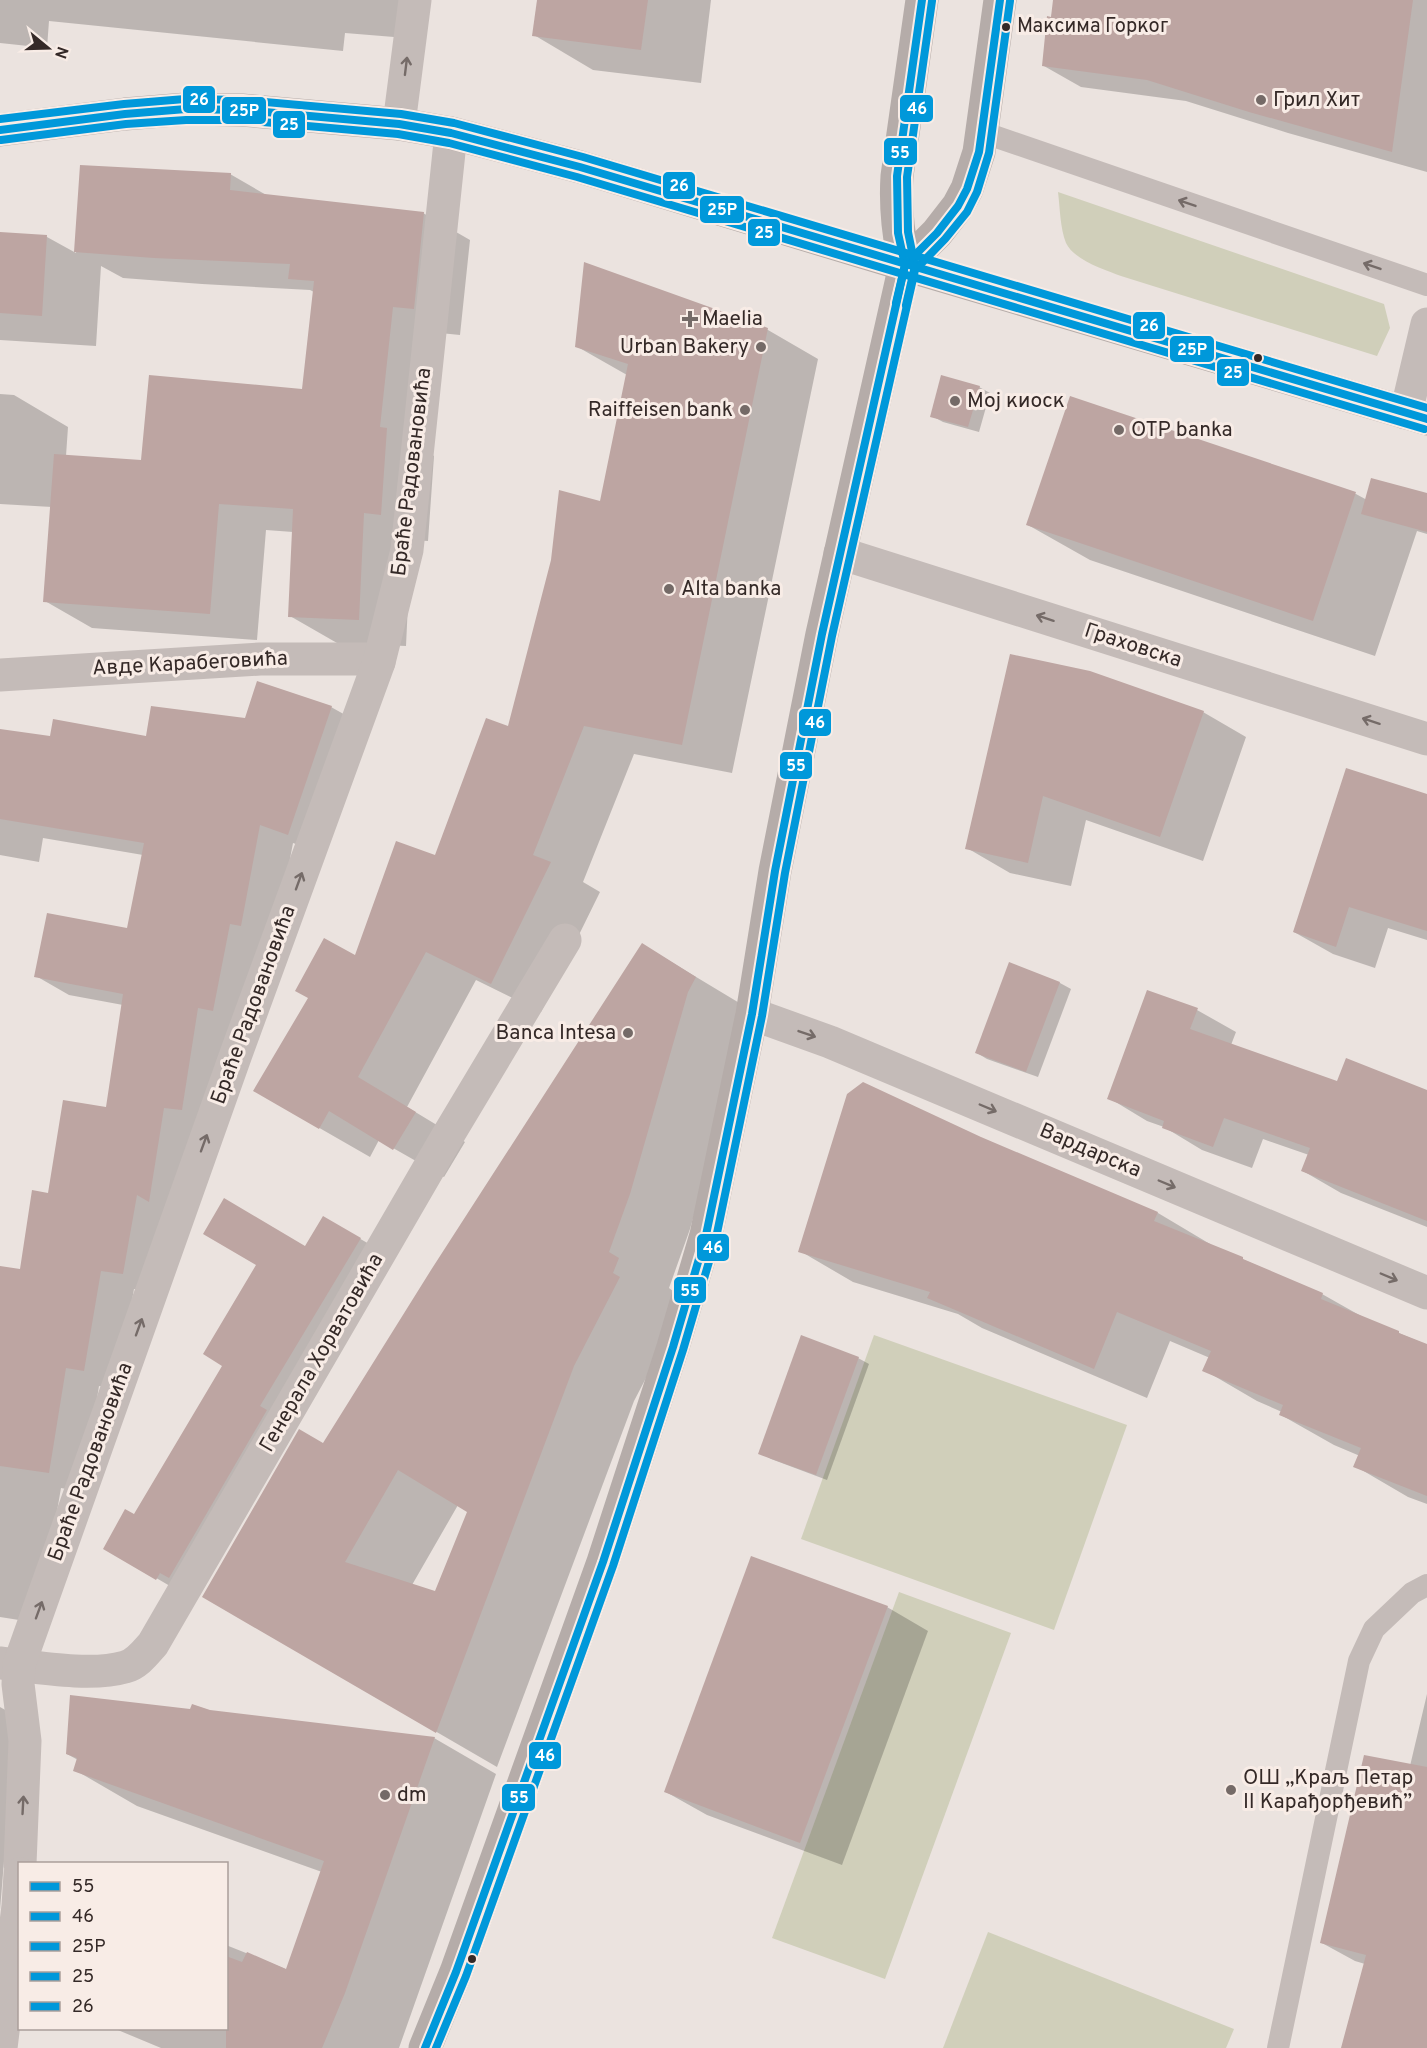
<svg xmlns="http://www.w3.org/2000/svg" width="1427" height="2048" viewBox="0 0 1427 2048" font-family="Overpass,sans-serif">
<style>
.green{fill:#d0cfba}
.shadow{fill:#0003;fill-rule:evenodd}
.building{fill:#bda5a2;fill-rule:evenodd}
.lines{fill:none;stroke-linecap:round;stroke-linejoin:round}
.service{stroke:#c4bbb8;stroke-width:22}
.minor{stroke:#c4bbb8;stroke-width:33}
.secondary{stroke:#b5aca9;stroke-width:33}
.bus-1-casing{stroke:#f8ece6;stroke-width:12}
.bus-2-casing{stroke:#f8ece6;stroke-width:12}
.bus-3-casing{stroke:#f8ece6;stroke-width:12}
.bus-4-casing{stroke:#f8ece6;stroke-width:12}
.bus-5-casing{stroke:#f8ece6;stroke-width:12}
.bus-1{stroke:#0098da;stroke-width:8}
.bus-2{stroke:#0098da;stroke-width:8}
.bus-3{stroke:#0098da;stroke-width:8}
.bus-4{stroke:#0098da;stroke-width:8}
.bus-5{stroke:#0098da;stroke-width:8}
.oneway{stroke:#756b68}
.bus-dot{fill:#342927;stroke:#f8ece6;stroke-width:2}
.poi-dot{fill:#746a67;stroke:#f8ece6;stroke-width:2}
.labels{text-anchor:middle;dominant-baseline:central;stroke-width:6;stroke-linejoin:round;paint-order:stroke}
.bus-label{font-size:20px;fill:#342927;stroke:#f8ece6;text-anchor:start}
.poi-label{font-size:21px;fill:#342927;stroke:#f8ece6;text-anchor:start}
.street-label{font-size:21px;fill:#342927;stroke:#f8ece6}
.line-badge{stroke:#f8ece6;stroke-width:2}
.badge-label{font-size:16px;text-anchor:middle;font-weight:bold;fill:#fff}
</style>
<rect width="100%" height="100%" fill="#ebe3df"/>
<g class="green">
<path d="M1058,192L1384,304L1390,328L1377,356L1121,276C1105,270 1074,260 1066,243C1060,228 1060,208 1058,192Z"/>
<path d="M874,1335L1127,1425L1054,1630L801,1539Z"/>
<path d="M899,1592L1011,1633L885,1979L772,1938Z"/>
<path d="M988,1932L1234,2029L1226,2048H943Z"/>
</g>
<g class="shadow">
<path d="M0,0H413L394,37L345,33L343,51L49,21L47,48L0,43Z"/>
<path d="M538,0H711L701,83L593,70L534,35Z"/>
<path d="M1054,0H1427V172L1288,133L1186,101L1081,87L1044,66Z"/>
<path d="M81,166L230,174L268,196L423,213L470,240L460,335L440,333L427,452L434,456L428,541L411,540L406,646L337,643L290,616L293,532L266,530L257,640L92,628L45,601L52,507L0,504V394L14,395L68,427L66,456L143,461L303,390L314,292L310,290L202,284L123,278L101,266L96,346L0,340V233L47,237L76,253Z"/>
<path d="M585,264L768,330L818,359L732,773L634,754L583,882L600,892L541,1012L476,980L407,1107L465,1142L444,1177L379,1140L370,1157L255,1091L356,958L436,857L509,728L601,503L627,375L576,346Z"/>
<path d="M979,387L990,393L979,432L943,422L932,416Z"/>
<path d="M1071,398L1356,494L1367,500L1427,495V534L1417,531L1375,656L1090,560L1028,525Z"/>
<path d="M1011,656L1203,712L1246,737L1203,861L1086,820L1071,886L1010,873L967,848Z"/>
<path d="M331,707L365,726L321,853L293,843L274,944L157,1292L134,1289L117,1389L99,1386L82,1492L61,1488L38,1623L0,1617V1267L21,1271L50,1194L107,1109L123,1005L69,995L36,976L128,930L143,855L43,838L39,862L0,855V730L51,738L148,737Z"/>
<path d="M1427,795V940L1388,928L1375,968L1333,954L1294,932Z"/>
<path d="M643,945L756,1013L748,1027L690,1229L669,1288L678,1295L680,1313L634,1401L497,1767L204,1597L323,1445ZM458,1505L469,1512L436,1593L412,1585Z"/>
<path d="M1010,964L1060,983L1071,989L1038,1077L987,1059L977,1053Z"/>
<path d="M1197,1010L1236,1032L1231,1045L1337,1083L1427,1091V1227L1341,1193L1303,1171L1309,1155L1263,1139L1252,1168L1202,1150L1164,1127L1147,1121L1109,1098Z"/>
<path d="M980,1138L1158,1213L1210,1244V1245L1322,1294L1368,1320L1427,1345V1504L1408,1497L1355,1466L1360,1456L1334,1445L1281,1415L1282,1412L1257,1401L1204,1370L1210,1358L1170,1341L1147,1398L982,1328L958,1314L853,1282L800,1251Z"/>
<path d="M324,1218L390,1256L187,1596L105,1548L134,1516Z"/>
<path d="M858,1358L869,1364L827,1480L771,1459L760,1453Z"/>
<path d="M887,1607L928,1631L842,1865L707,1815L666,1792Z"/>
<path d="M1427,1694V2048H1342L1365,1964L1355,1961L1322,1943L1410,1766Z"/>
<path d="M0,1707L16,1716L0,1910Z"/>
<path d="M209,1711L434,1738L496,1774L399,2048H161L113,2028H226V1945L288,1970L322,1872L137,1806L75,1770L78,1760L67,1754Z"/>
</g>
<g class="building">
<path d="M537,0H648L641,50L532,36Z"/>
<path d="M1053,0H1413L1392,152L1249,112L1147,80L1042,66L1047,16L1051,17Z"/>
<path d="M80,165L231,173L230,190L424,212L414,309L393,307L380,427L387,428L381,515L364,513L359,620L288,617L293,509L219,504L210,614L43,602L54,454L141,460L149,375L302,389L314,281L288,279L290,264L154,258L74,252Z"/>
<path d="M0,232L47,235L42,316L0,313Z"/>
<path d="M584,262L768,328L682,745L584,726L533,855L551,862L491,984L426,952L358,1077L416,1112L393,1150L329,1111L319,1129L253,1091L308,998L295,991L324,938L355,955L396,841L435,855L486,718L508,726L551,560L559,490L600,501L628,364L575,347Z"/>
<path d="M941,375L980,386L968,427L930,417Z"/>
<path d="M1070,396L1356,492L1313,621L1026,525Z"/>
<path d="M1371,478L1427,493V532L1361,514Z"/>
<path d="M1010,654L1090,671L1204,711L1160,837L1043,796L1028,863L965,849Z"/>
<path d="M257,681L332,706L288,835L260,825L241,926L230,924L213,1011L198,1008L182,1110L164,1108L149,1202L137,1195L123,1274L101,1271L84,1371L66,1368L49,1473L0,1466V1266L20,1269L32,1190L48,1193L63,1100L106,1107L123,994L34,977L47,913L127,928L144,843L0,819V729L50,736L53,719L146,736L151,706L245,718Z"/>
<path d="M1346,768L1427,794V931L1349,907L1336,947L1293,932Z"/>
<path d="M642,943L696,977L688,992L630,1194L609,1252L619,1258L613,1273L620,1277L574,1366L436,1733L202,1597L299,1429L323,1443L431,1270ZM398,1470L467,1512L435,1591L345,1562Z"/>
<path d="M1009,962L1060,982L1026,1072L975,1053Z"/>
<path d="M1147,990L1198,1008L1190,1029L1337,1081L1346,1058L1427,1090V1221L1301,1171L1310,1148L1224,1118L1213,1147L1162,1128L1164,1121L1107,1099Z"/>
<path d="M863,1082L981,1137L1158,1212L1154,1221L1243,1257V1259L1323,1293L1321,1299L1399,1331V1333L1427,1344V1496L1353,1467L1361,1448L1279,1415L1283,1405L1202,1371L1211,1351L1117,1312L1094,1369L927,1298L930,1292L798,1252L847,1094Z"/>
<path d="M224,1198L305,1246L323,1216L361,1238L260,1406L267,1410L169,1578L160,1573L156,1580L103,1549L125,1509L134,1514L222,1366L203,1354L256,1265L203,1234Z"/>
<path d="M801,1335L859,1357L816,1475L758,1454Z"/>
<path d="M751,1556L888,1606L800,1843L664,1792Z"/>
<path d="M70,1695L190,1709L192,1704L210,1710L435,1737L345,1993L322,2048H226V1956L242,1962L247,1952L286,1969L324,1861L73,1771L77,1758L66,1754Z"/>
<path d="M1364,1755L1427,1767V2048H1341L1366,1955L1320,1943Z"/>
</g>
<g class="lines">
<g class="service">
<path d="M982,132L1427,285"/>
<path d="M1278,2048L1359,1661L1374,1629L1412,1593L1427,1585"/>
</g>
<g class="minor">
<path d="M399,124L415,0"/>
<path d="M1406,413L1427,324"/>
<path d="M840,553L1427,739"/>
<path d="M0,675L260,659H368L379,662"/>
<path d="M752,1014L830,1042L1427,1293"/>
<path d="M0,1663C36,1667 91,1677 125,1667C137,1664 145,1653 153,1644L447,1137L565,940"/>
<path d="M20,1864L25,1741L18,1684L19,1665L236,1054L379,662L407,550L451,133"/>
<path d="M1,2048L18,1906L20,1874"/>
</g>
<g class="secondary">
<path d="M0,130L125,114L186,109L242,110L399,124L451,133L580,167L905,265L1427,419"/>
<path d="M905,265L937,233L958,206L967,189L979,152L1000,0"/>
<path d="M425,2048L456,1972L603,1562L673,1347L706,1235L752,1014L775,871L822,634L905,265C898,235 895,207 897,176L922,0"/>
</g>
<g class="bus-1-casing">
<g id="bus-1">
<path d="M896,303L905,265L898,233L897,176L922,0"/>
<path d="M425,2048L456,1972L603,1562L673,1347L706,1235L752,1014L775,871L822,634L905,265L937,233L958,206L967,189L979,152L1000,0"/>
</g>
</g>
<g class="bus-2-casing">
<g id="bus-2">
<path d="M906,305L915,266L908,232L907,177L932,1"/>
<path d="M436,2048L466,1976L613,1566L683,1350L716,1238L762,1016L785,873L832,636L915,270L945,239L967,212L977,192L989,153L1010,1"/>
</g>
</g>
<g class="bus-3-casing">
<path id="bus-3" d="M0,130L125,114L186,109L242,110L399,124L451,133L580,167L1427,419"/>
</g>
<g class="bus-4-casing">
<path id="bus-4" d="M1,140L126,124L186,120H241L398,134L449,143L577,177L1424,429"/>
</g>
<g class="bus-5-casing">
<path id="bus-5" d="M0,119L124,104L185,99L243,100L401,114L454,123L583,157L1427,408"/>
</g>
<use href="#bus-1" class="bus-1"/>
<use href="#bus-2" class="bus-2"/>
<use href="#bus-3" class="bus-3"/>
<use href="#bus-4" class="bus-4"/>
<use href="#bus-5" class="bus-5"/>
</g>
<defs><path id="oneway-shaft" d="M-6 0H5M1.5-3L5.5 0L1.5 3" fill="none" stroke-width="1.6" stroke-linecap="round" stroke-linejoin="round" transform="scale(1.5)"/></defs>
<g class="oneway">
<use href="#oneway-shaft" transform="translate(406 66) rotate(-83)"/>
<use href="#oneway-shaft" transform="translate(1187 203) rotate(-161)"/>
<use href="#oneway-shaft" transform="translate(1372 266) rotate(-161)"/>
<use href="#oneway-shaft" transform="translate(1045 618) rotate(-162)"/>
<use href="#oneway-shaft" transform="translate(1371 721) rotate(-162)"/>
<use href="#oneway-shaft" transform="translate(299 881) rotate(-70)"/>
<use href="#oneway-shaft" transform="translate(807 1034) rotate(19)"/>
<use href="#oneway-shaft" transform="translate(988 1108) rotate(23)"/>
<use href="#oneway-shaft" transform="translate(204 1143) rotate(-70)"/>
<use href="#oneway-shaft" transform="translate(1167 1184) rotate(23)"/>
<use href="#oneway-shaft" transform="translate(1389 1277) rotate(23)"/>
<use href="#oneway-shaft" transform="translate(139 1327) rotate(-70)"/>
<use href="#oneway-shaft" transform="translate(39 1610) rotate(-70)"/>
<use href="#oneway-shaft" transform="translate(23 1805) rotate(-87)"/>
</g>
<g class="bus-dot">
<circle cx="1006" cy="27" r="5"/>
<circle cx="1258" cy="358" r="5"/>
<circle cx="472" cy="1959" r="5"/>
</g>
<g class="poi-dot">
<circle cx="1261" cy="100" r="6"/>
<path d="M687 310h6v6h6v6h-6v6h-6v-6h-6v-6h6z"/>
<circle cx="761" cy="347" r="6"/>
<circle cx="955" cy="401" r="6"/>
<circle cx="745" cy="410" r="6"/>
<circle cx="1119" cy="430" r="6"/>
<circle cx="669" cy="589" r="6"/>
<circle cx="628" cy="1033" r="6"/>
<circle cx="1231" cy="1790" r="6"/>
<circle cx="385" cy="1795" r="6"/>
</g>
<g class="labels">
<g class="bus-label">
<text x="1017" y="27">Максима Горког</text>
</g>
<g class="poi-label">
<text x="1273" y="100">Грил Хит</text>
<text x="702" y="319">Maelia</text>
<text x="749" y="347" text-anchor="end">Urban Bakery</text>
<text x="967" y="401">Мој киоск</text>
<text x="733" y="410" text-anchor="end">Raiffeisen bank</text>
<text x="1131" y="430">OTP banka</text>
<text x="681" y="589">Alta banka</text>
<text x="616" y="1033" text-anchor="end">Banca Intesa</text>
<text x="1243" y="1778">ОШ „Краљ Петар<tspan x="1243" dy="24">II Карађорђевић”</tspan></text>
<text x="397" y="1795">dm</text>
</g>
<g class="street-label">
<text transform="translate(412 472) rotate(-83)">Браће Радовановића</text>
<text transform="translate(1133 646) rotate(18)">Граховска</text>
<text transform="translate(190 664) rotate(-3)">Авде Карабеговића</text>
<text transform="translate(254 1005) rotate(-70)">Браће Радовановића</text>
<text transform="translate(1090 1151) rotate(23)">Вардарска</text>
<text transform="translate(322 1353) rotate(-60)">Генерала Хорватовића</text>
<text transform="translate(91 1462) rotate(-70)">Браће Радовановића</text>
</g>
</g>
<g class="line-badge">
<rect x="182" y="85" width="34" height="29" rx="6" fill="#0098da"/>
<rect x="899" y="94" width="35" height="29" rx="6" fill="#0098da"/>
<rect x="221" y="96" width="46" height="29" rx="6" fill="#0098da"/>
<rect x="272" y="110" width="34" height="29" rx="6" fill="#0098da"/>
<rect x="883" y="137" width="35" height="29" rx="6" fill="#0098da"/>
<rect x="662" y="171" width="34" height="29" rx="6" fill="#0098da"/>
<rect x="699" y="195" width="46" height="29" rx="6" fill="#0098da"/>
<rect x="747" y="218" width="34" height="29" rx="6" fill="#0098da"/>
<rect x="1132" y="311" width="34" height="29" rx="6" fill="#0098da"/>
<rect x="1169" y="335" width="46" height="28" rx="6" fill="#0098da"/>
<rect x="1216" y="358" width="34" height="29" rx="6" fill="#0098da"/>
<rect x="798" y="708" width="34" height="29" rx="6" fill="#0098da"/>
<rect x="779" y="751" width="34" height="29" rx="6" fill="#0098da"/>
<rect x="696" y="1233" width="34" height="29" rx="6" fill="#0098da"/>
<rect x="673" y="1276" width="34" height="28" rx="6" fill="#0098da"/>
<rect x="528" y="1741" width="34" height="29" rx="6" fill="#0098da"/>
<rect x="501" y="1783" width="35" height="29" rx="6" fill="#0098da"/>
</g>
<g class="badge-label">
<text x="199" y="105">26</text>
<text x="917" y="114">46</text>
<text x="244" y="116">25P</text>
<text x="289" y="130">25</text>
<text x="900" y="158">55</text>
<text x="679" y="191">26</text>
<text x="722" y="215">25P</text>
<text x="764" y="238">25</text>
<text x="1149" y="331">26</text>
<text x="1192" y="355">25P</text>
<text x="1233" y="378">25</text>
<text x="815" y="728">46</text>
<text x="796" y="771">55</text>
<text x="713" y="1253">46</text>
<text x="690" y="1296">55</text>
<text x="545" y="1761">46</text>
<text x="519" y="1803">55</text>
</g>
<rect x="18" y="1862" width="210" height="168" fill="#f8ece6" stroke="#aa9e9a" stroke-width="1.5"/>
<rect x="30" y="1882" width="30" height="9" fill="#0098da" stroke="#aa9e9a" stroke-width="1.5"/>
<text x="72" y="1892" font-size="18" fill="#342927">55</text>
<rect x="30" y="1912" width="30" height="9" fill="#0098da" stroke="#aa9e9a" stroke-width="1.5"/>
<text x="72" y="1922" font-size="18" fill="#342927">46</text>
<rect x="30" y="1942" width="30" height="9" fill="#0098da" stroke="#aa9e9a" stroke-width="1.5"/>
<text x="72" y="1952" font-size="18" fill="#342927">25P</text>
<rect x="30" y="1972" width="30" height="9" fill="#0098da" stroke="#aa9e9a" stroke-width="1.5"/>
<text x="72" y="1982" font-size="18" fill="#342927">25</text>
<rect x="30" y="2002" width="30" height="9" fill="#0098da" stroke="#aa9e9a" stroke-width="1.5"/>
<text x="72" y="2012" font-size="18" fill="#342927">26</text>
<g transform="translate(48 48) rotate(109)" stroke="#f8ece6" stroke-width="4.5" paint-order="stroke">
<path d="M0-4.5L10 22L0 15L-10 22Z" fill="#342927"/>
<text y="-9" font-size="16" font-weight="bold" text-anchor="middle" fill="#342927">N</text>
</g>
</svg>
